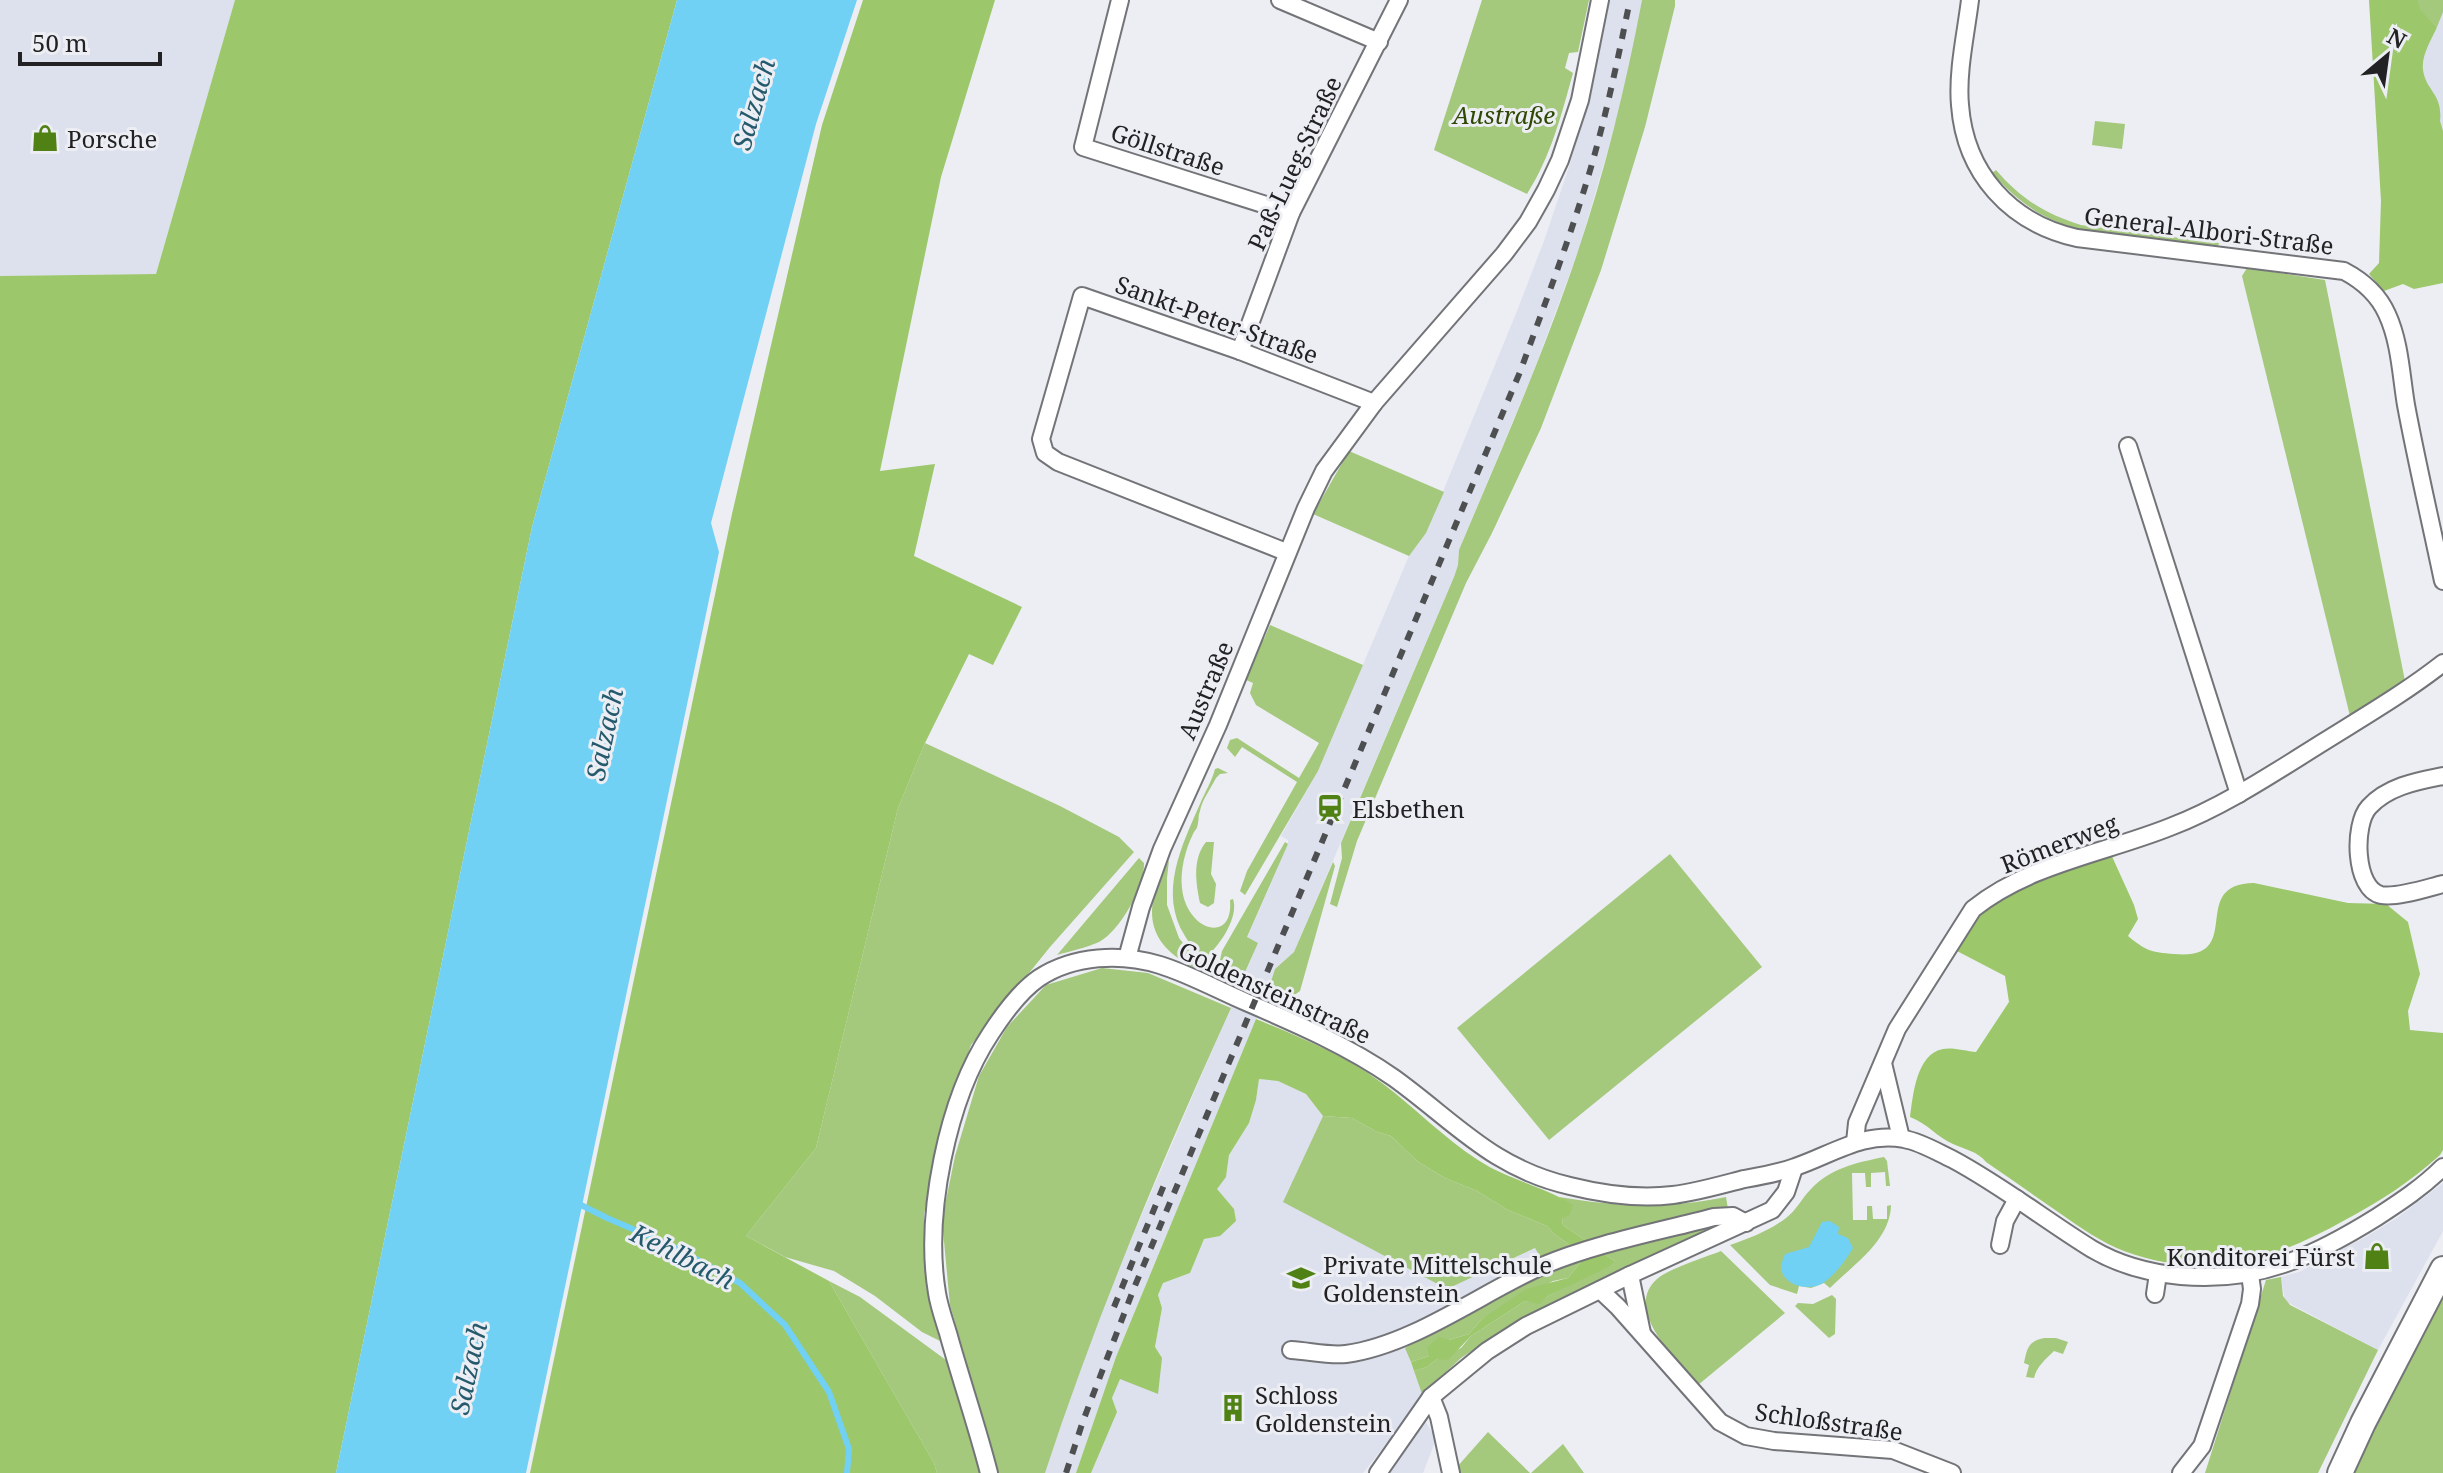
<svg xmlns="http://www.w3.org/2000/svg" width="2443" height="1473" viewBox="0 0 2443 1473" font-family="'Noto Serif',serif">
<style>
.built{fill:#dde0ed}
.green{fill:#a4c87c}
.forest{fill:#9cc76b}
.water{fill:#71d1f4}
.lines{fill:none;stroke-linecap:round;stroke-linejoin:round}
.stream{stroke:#71d1f4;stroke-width:6}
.minor-casing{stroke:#737478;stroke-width:20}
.secondary-casing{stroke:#737478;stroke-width:28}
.minor{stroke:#fff;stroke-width:16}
.secondary{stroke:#fff;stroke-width:24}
.rail{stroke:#4e4f51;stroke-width:6;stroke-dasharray:10 10;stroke-linecap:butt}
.labels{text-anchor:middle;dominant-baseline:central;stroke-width:6;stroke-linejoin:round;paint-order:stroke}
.park-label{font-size:24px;font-style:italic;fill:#2f4904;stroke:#eceef3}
.poi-label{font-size:24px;fill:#222224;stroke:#eceef3;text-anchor:start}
.street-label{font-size:24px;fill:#222224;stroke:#eceef3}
.water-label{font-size:26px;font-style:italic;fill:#255a6d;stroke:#eceef3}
</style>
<rect width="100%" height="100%" fill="#eceef3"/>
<g class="built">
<path d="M0,0H235L156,274L0,276Z"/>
<path d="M1610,0H1642L1631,60L1617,118L1579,249L1531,378L1459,550L1458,565L1454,577L1294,952L1275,969L1268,991L1116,1357L1076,1473H1045L1090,1339L1113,1282L1258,943L1247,938L1288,844V840L1281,836L1318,771L1409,556L1426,533L1517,311L1544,241L1570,164L1586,108Z"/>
<path d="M2411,0H2443V245Z"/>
<path d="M1259,1079L1278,1081L1307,1094L1323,1116L1284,1201L1447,1289L1536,1248L1546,1270L1406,1348L1422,1394L1409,1415L1363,1473H1091L1117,1412L1112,1398L1120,1378L1158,1394L1155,1347L1162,1308L1158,1295L1163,1283L1190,1273L1204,1239L1220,1236L1234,1209L1216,1189L1226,1177L1229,1155L1249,1123L1256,1100Z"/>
<path d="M2443,1183V1231L2378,1350L2285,1301L2281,1277L2299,1272L2364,1238L2397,1218Z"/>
<path d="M1424,1419L1436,1439L1423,1473H1384Z"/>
</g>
<g class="green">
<path d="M1482,0H1589L1578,52L1569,53L1565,68L1573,73C1561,116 1551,156 1527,194L1434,150Z"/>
<path d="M1642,0H1675V6L1645,127L1601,270L1541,428L1492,533L1466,583L1357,841L1337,907L1330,904L1342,858L1341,843L1454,577L1458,565L1459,550C1496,462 1535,374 1567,283C1600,191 1624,96 1642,0Z"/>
<path d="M2418,0H2443V12L2437,27L2419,10Z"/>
<path d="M2095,121L2125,124L2122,149L2092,145Z"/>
<path d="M1996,170C2020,198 2045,214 2081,225L2219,243L2218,247L2081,230C2043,220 2018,202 1992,173Z"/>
<path d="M2247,268L2325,280L2405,681L2350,716L2242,276Z"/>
<path d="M1349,451L1444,492L1426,533L1409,556L1313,514Z"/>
<path d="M1270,625L1363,665L1318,771L1245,895L1240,891L1247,871L1297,782L1242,747L1235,757L1227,748L1230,740L1237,738L1299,778L1319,743L1256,705L1250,693L1253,683L1244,679L1256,645L1264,639Z"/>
<path d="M925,743L1060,806L1119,837L1134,852L1050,947L971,1045L942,1127L924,1214L926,1285L940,1341L922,1332L875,1296L834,1271L785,1257L746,1236L816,1148L898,808Z"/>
<path d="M1218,768L1228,773L1220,774L1216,778C1211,788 1202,800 1200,811C1198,815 1199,819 1198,823C1197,830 1196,828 1193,834C1185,850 1180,871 1182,888C1186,931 1234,945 1230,900L1233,899C1239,916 1221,944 1208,955C1197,954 1191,946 1185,936C1158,893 1182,845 1200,804C1205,792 1212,781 1215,769Z"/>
<path d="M1206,842H1214L1211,874L1216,884L1214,903L1208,907L1200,903C1196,883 1192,859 1206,842Z"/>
<path d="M1285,842L1288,844L1247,937L1258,943L1242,979L1221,969L1220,960L1222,951Z"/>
<path d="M1670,854L1762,967L1549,1140L1457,1028Z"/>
<path d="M1139,858L1144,863C1145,886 1120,931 1099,942C1086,948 1070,951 1057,955Z"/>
<path d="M1169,860L1167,878V905L1179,938L1196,959L1234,985C1194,968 1141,952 1154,895C1157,883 1164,871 1169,860Z"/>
<path d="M1333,862L1335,866L1300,991C1289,1000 1280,996 1268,991L1275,969L1294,952Z"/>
<path d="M1102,968L1148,973L1231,1008C1162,1160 1097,1314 1045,1473H998L950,1305L942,1220L955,1156L979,1076L1007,1027L1046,985Z"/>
<path d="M1323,1116L1352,1118L1377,1132L1391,1136L1417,1161L1445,1178L1477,1191L1508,1210L1547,1226L1554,1234L1574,1248L1543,1261L1535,1248L1447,1289L1283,1202Z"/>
<path d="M1884,1157L1887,1161L1890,1186H1886L1885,1172L1871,1173V1187H1866L1865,1173H1852L1853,1220H1867V1206H1872L1873,1219H1887V1206L1891,1205C1890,1241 1854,1264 1830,1288L1824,1283L1811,1288L1799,1286L1797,1294L1770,1285L1730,1245C1750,1238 1769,1231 1786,1218C1796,1211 1802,1198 1811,1189C1831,1168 1855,1163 1884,1157Z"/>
<path d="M1559,1197C1620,1207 1665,1209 1726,1197L1728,1209L1589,1243L1563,1225L1562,1219L1572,1206Z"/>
<path d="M1724,1222L1520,1319L1461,1358L1422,1394L1414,1371L1427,1367L1437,1359L1461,1348L1471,1336L1525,1301L1539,1303L1548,1296L1615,1261L1599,1251Z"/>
<path d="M1721,1251L1785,1313L1698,1385C1678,1361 1622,1310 1657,1279C1668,1269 1706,1257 1721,1251Z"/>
<path d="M1584,1258L1568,1278L1553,1281L1481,1320L1469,1334L1449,1340L1429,1356L1411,1362L1405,1348L1546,1270Z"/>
<path d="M2281,1277L2283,1296L2290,1305L2378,1350L2318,1473H2205L2266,1280Z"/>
<path d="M829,1281L860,1297L950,1363L982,1473H937L934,1463Z"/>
<path d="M2443,1291V1473H2350Z"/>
<path d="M1832,1295L1836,1299L1835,1334L1829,1338L1795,1306L1798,1303L1813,1304Z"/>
<path d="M2044,1338H2056L2068,1342L2063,1354L2054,1351C2045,1360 2037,1366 2034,1378L2026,1377L2029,1365L2024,1363C2027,1349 2028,1341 2044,1338Z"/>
<path d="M1488,1432L1530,1473H1458L1457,1467Z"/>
<path d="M1563,1444L1584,1473H1531Z"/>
</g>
<g class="forest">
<path d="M235,0H677L532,527L336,1473H0V276L156,274Z"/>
<path d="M863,0H995L941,177L880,471L935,464L914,556L1022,607L993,665L969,654L925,743L898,808L816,1148L746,1236L829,1281L934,1463L937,1473H530L732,514L822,125Z"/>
<path d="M2369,0H2418L2420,10L2437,27C2432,39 2421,55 2423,70C2426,91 2443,94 2440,121L2443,131V283L2414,289L2403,284L2384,291L2369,274L2379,263L2381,201Z"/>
<path d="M2110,852L2134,905L2138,919L2128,936C2146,951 2151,952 2174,954C2248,961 2186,884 2254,883L2348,903L2386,904L2408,922L2420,974L2408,1011L2410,1030L2443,1033V1150L2440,1155C2409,1183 2380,1201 2345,1220C2272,1261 2206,1281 2124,1251C2101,1242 2081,1228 2061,1214C2036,1197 2011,1179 1986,1162C1977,1151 1966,1150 1953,1144C1938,1138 1927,1123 1910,1117C1913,1096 1916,1054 1943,1049C1952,1047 1966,1051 1976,1052L2009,1002L2005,976L1955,950L1983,909L2045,875Z"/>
<path d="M1256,1019C1299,1037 1345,1055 1382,1083C1415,1108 1444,1138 1478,1160C1508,1180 1544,1186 1573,1205L1570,1214L1562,1219L1563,1225L1589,1243L1574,1248L1554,1234L1547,1226L1508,1210L1477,1191L1445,1178L1417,1161L1391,1136L1377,1132L1352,1118L1323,1116L1306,1094L1278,1081L1259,1079L1256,1100L1249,1123L1229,1155L1226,1177L1217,1189L1234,1209L1236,1221L1220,1236L1204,1239L1190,1273L1163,1283L1158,1295L1162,1308L1155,1347L1162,1358L1158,1394L1120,1379L1112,1398L1117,1412L1091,1473H1076L1116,1357Z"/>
<path d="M1599,1251L1615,1261L1608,1267L1548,1296L1539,1304L1525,1301L1471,1336L1448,1360L1437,1359L1427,1367L1414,1371L1411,1362L1429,1356L1427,1348L1439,1337L1449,1340L1469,1334L1481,1320L1526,1289L1568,1278L1584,1258Z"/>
</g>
<g class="water">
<path d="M677,0H857L816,124L711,523L719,552L526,1473H336L532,527Z"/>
<path d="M1830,1221L1839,1227L1838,1234L1848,1238L1853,1248C1846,1260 1835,1275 1823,1283C1810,1292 1782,1286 1781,1267C1781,1264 1784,1257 1785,1254L1809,1247L1822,1222Z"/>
</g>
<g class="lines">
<path class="stream" d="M577,1203L607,1218L670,1245L740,1283L785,1325L829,1392L849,1449L847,1473"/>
<g class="minor-casing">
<g id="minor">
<path d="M1120,0L1083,147L1291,213"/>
<path d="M1280,0L1379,42"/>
<path d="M1970,0C1966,33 1957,72 1960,105C1965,173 2010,223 2077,238L2344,271C2363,281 2378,294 2387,314C2400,342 2401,375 2406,405C2417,464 2431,523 2443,581"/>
<path d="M1240,351L1291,213L1399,0"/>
<path d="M2128,446L2239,794"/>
<path d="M1286,552L1058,462L1045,453L1041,439L1082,296L1240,351L1374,403"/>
<path d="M2443,776C2418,781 2388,786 2369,807C2353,824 2354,889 2381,895C2397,898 2427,888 2443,884"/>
<path d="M1127,958L1141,907L1162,849L1218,725L1306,508L1324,471L1374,403L1504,254L1528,222L1546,190L1560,160L1580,100L1600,0"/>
<path d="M1883,1063L1901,1138"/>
<path d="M1855,1142L1857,1123L1897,1029L1973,909C2029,864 2105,853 2170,827C2225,806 2275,772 2325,741C2365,716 2406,692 2443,663"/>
<path d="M2000,1245L2005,1221L2017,1199"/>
<path d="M1630,1275L1642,1333"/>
<path d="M1600,1290L1618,1307L1720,1422L1746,1436L1774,1441L1893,1450L1952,1473"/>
<path d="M2155,1294L2158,1274"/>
<path d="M1291,1350C1309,1351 1329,1356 1346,1354C1413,1345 1481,1293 1542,1266C1597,1243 1657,1232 1714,1217L1733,1216L1746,1223"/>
<path d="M1431,1397L1439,1417L1451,1473"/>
<path d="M989,1473C977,1426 961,1380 948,1333C944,1320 939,1306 937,1293C924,1215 947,1099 991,1033C1004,1013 1020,991 1039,978C1074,955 1121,953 1160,965C1189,974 1218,990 1246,1002C1297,1024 1348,1046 1394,1078C1455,1122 1492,1168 1570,1186C1602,1194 1640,1199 1673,1195C1697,1192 1721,1185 1744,1179C1761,1176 1779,1173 1795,1167C1831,1155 1864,1131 1904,1139C1921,1142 1937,1152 1952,1159C2001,1185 2045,1220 2092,1249C2119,1265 2150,1273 2181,1276C2257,1283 2313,1257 2377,1217C2400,1202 2423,1187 2443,1167"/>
<path d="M1378,1473L1431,1397L1487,1351L1526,1326L1630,1275L1772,1210L1786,1192L1794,1168"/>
<path d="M2181,1473L2202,1446L2250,1304L2252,1289L2250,1274"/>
</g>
</g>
<g class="secondary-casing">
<path id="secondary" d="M2340,1473L2363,1423L2443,1269"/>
</g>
<use href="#minor" class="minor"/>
<use href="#secondary" class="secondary"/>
<g class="rail">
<path d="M1114,1307L1164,1185"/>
<path d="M1066,1473L1083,1421L1134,1288L1520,372C1544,306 1569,241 1589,174C1606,117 1618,58 1630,0"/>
</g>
</g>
<defs>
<g id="shop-bare" transform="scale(2.16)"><path d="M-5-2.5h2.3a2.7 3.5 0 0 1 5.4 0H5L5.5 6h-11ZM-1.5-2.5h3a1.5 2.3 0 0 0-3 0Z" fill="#4f8114" stroke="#eceef3" stroke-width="2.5" paint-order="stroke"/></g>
<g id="station-bare" transform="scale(2.16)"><path d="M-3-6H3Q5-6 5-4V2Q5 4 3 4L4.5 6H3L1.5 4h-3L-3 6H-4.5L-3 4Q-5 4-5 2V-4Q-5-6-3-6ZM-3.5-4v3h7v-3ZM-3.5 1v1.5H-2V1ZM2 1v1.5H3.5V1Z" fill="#4f8114" stroke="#eceef3" stroke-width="2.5" paint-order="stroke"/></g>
<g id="school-bare" transform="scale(2.16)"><path d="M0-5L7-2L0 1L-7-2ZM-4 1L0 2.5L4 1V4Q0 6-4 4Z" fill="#4f8114" stroke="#eceef3" stroke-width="2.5" paint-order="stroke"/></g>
<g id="building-bare" transform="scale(2.16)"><path d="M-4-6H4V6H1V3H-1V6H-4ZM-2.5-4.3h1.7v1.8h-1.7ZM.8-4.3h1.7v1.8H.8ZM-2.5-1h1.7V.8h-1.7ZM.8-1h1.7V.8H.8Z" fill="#4f8114" stroke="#eceef3" stroke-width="2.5" paint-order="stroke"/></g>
</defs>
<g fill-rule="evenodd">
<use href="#shop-bare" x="45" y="138"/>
<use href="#station-bare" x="1330" y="808"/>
<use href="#shop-bare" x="2377" y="1256"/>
<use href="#school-bare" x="1301" y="1278"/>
<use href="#building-bare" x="1233" y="1408"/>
</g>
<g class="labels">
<g class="park-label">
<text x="1504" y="114">Austraße</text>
</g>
<g class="poi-label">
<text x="67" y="138">Porsche</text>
<text x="1352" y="808">Elsbethen</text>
<text x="2355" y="1256" text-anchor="end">Konditorei Fürst</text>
<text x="1323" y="1264">Private Mittelschule<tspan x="1323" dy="28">Goldenstein</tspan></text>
<text x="1255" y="1394">Schloss<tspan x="1255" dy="28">Goldenstein</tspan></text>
</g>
<g class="street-label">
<text transform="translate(1168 149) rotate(18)">Göllstraße</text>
<text transform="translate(1294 163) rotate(-65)">Paß-Lueg-Straße</text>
<text transform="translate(2209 230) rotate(7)">General-Albori-Straße</text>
<text transform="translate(1217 319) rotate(20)">Sankt-Peter-Straße</text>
<text transform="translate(1205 690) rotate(-67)">Austraße</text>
<text transform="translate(2059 843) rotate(-21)">Römerweg</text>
<text transform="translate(1275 992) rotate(25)">Goldensteinstraße</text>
<text transform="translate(1829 1421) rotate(8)">Schloßstraße</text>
</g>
<g class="water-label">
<text transform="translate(753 104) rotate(-74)">Salzach</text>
<text transform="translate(604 734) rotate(-78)">Salzach</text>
<text transform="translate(683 1256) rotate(27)">Kehlbach</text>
<text transform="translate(468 1368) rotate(-78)">Salzach</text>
</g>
</g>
<g transform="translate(2387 56) rotate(29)" stroke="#eceef3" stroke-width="6" paint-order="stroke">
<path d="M0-6L14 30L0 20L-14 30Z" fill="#222224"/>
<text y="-12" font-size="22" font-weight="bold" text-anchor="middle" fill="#222224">N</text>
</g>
<path d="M20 52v12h140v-12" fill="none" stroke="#222224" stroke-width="4"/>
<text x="32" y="52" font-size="24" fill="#222224" stroke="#eceef3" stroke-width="6" paint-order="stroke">50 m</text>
</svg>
